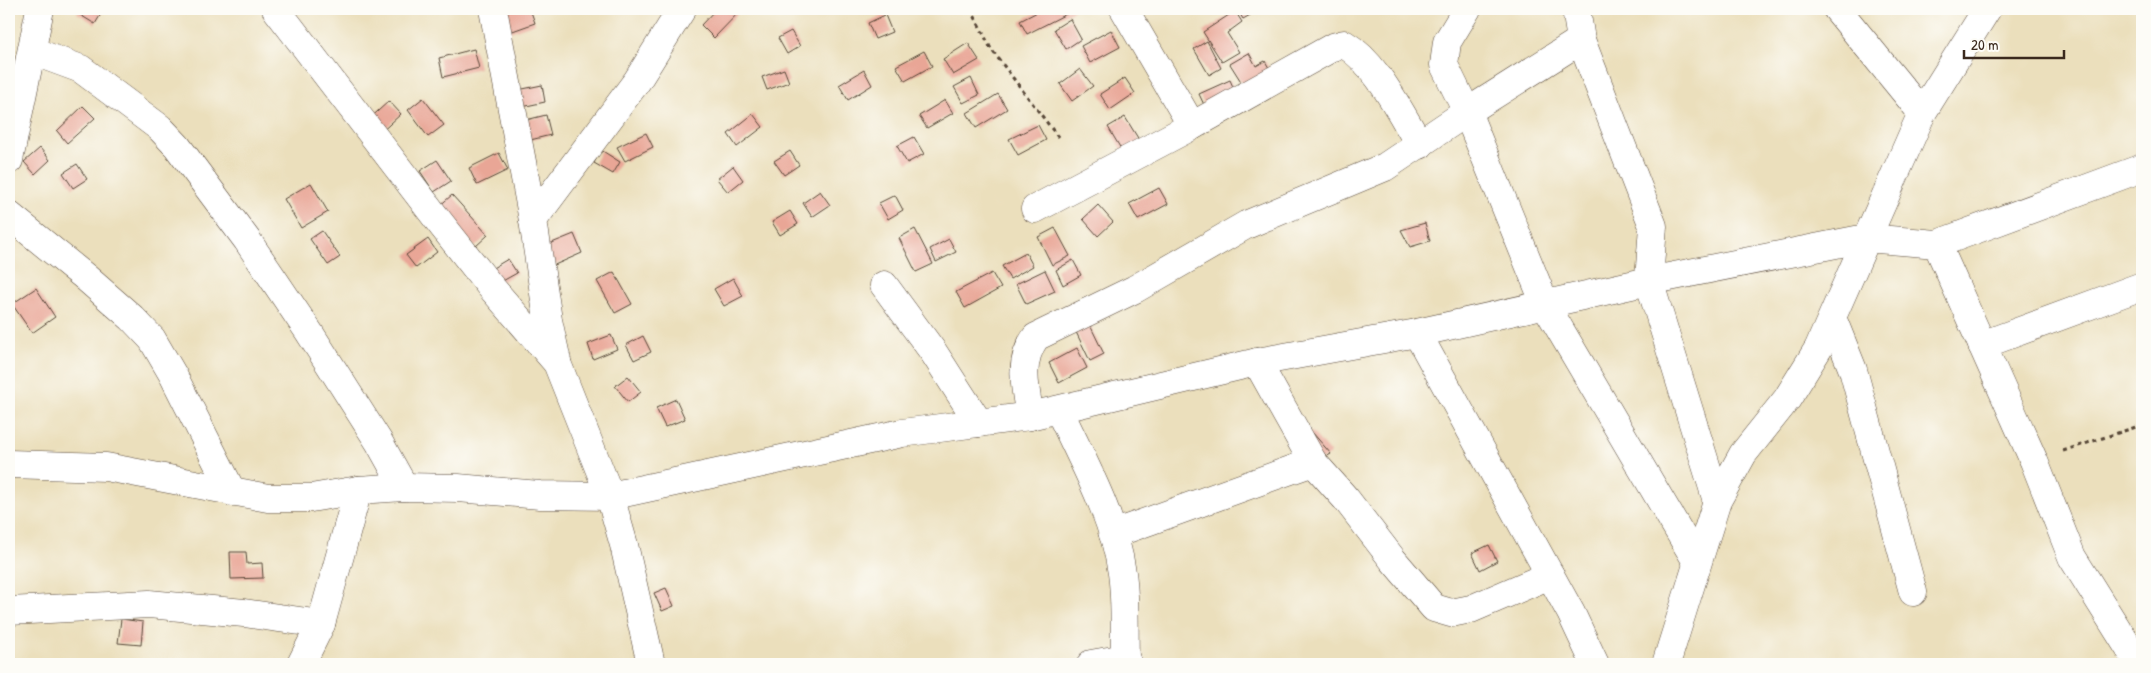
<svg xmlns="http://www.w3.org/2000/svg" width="2151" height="673" viewBox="0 0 2151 673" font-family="'Patrick Hand',sans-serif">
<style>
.building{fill:#e9a696}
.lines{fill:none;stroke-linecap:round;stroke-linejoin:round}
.minor-casing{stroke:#554536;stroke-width:29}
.path{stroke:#554536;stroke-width:3;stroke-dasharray:4 4;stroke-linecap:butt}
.minor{stroke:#fff;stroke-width:28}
</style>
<rect width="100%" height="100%" fill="#fdfcf7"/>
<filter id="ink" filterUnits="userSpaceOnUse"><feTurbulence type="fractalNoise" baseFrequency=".02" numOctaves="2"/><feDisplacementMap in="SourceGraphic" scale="10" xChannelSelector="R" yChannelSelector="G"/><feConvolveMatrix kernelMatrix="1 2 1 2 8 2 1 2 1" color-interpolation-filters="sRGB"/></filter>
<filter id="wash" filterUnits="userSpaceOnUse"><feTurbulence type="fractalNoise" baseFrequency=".0096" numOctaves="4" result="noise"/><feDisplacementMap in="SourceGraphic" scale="20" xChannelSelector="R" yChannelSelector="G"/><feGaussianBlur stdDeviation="1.12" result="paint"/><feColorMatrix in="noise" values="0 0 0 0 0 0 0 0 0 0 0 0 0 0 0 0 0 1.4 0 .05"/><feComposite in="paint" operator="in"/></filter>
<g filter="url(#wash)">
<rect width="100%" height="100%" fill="#ebdfbc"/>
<g id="blocks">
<g class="building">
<path d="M80,9H104L95,24L77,13Z"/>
<path d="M513,9H530L535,23L507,33L499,14Z"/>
<path d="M716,9H742L714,38L701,25Z"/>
<path d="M1043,9H1076L1027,34L1020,21Z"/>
<path d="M1237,9H1261L1243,19Z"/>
<path d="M1235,11L1242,22L1227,33L1239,52L1222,62L1203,32Z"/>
<path d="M885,15L892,32L875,39L868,23Z"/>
<path d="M1070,19L1081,39L1066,49L1054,29Z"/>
<path d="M1111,30L1120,47L1090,63L1081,46Z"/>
<path d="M791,31L800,46L787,54L778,38Z"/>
<path d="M1207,41L1221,68L1209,75L1194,49Z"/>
<path d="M968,43L979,60L953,75L943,59Z"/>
<path d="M474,49L479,68L443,77L439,58Z"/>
<path d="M924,51L932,66L905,81L896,66Z"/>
<path d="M1249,53L1256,66L1265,61L1273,75L1247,91L1230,64Z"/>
<path d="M784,69L789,82L767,90L762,77Z"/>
<path d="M1080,69L1093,86L1072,101L1060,84Z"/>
<path d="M864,70L872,85L848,100L839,85Z"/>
<path d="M971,78L979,95L963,103L954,87Z"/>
<path d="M1125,78L1135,93L1110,110L1100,94Z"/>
<path d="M1230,80L1237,96L1206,109L1199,94Z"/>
<path d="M542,85L545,102L517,108L513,91Z"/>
<path d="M998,94L1007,109L976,128L967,113Z"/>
<path d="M423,98L444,125L428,137L408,110Z"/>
<path d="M945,100L953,113L927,128L919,116Z"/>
<path d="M389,101L401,114L379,134L367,121Z"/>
<path d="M83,106L95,118L67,143L57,131Z"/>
<path d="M753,114L763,127L737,147L728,134Z"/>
<path d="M546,115L551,135L522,142L518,122Z"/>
<path d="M1125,117L1141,143L1124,154L1108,127Z"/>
<path d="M1038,125L1046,140L1018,155L1009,139Z"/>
<path d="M646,133L653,147L625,161L617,147Z"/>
<path d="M914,137L924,154L907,163L897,146Z"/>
<path d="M40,148L50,160L35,174L24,162Z"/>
<path d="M601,150L620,162L613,174L594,163Z"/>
<path d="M790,151L799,165L784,175L774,161Z"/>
<path d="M499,153L508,170L477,185L469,168Z"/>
<path d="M437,160L451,181L434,192L420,171Z"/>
<path d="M77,164L87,179L73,188L63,173Z"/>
<path d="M733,166L743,180L728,192L717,179Z"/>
<path d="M311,183L328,212L301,228L284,199Z"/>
<path d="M1159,188L1168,204L1138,220L1129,204Z"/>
<path d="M820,191L830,205L812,217L803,203Z"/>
<path d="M452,195L488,235L475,247L438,207Z"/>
<path d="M895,195L903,210L888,219L879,203Z"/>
<path d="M1098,205L1113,222L1098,236L1083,219Z"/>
<path d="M790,211L798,224L780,235L772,222Z"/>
<path d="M1425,223L1430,241L1410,247L1401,230Z"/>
<path d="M1055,228L1070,256L1052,265L1038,237Z"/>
<path d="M915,229L933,264L916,272L899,238Z"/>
<path d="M322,231L340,257L328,265L310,239Z"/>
<path d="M574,234L582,253L550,267L542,247Z"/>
<path d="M428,239L437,252L416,268L406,255Z"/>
<path d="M949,239L956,252L936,262L930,249Z"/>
<path d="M1026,253L1033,266L1010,279L1002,266Z"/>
<path d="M508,259L517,273L499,283L491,269Z"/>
<path d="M1073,260L1081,275L1063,285L1056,270Z"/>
<path d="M1045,270L1055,291L1026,304L1016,284Z"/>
<path d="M614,272L632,304L615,313L597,281Z"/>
<path d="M992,273L1001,288L965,308L956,292Z"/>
<path d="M733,278L743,296L724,306L714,289Z"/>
<path d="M36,288L55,317L32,333L12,304Z"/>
<path d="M1090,325L1104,354L1090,361L1076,332Z"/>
<path d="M611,335L617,349L593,359L588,344Z"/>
<path d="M643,336L651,352L634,360L626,345Z"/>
<path d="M1077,348L1087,368L1059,383L1049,363Z"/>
<path d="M628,376L641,392L628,402L615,386Z"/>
<path d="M676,399L685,419L665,427L656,408Z"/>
<path d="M1312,432L1331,454L1317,462L1302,440Z"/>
<path d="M1489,545L1497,561L1480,570L1472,553Z"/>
<path d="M230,552H246L247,564L262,563L263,578L231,579Z"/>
<path d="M666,588L674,606L662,611L654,593Z"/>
<path d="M121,619L143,622L141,645L118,643Z"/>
</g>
</g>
</g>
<g filter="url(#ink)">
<use href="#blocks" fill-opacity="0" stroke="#554536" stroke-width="1"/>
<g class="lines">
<g class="minor-casing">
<g id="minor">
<path d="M276,9L441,224L490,286L557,363L610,496L624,545L651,664"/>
<path d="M493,9L533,220L548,320L557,361"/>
<path d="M1124,9L1192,126"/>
<path d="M1576,9L1581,40L1653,226L1649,281L1717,501"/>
<path d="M1837,9L1922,113"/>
<path d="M1581,40L1467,112L1545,304L1697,562"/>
<path d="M32,51L81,69L160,128L177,146L247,240L309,332L379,442L404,487"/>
<path d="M9,160L40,9"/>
<path d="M1035,209L1192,126L1333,47L1344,44C1377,63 1400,113 1420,145"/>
<path d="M9,215L84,276L132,318L152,339L173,375L232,492"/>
<path d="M533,220L637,81L682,9"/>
<path d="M1937,244L2142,168"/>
<path d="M884,285L934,353L979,423"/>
<path d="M1833,320L1853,370L1913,592"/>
<path d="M1417,333L1571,613L1595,664"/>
<path d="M1982,345L2142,286"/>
<path d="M1059,410C1083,462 1114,516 1122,573C1126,601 1124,630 1125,658L1128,664"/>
<path d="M1030,416C1025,388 1018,361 1036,337L1135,289L1246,225L1385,167L1467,112L1444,65L1447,42L1467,9"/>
<path d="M1313,462L1346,499L1393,560L1434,608L1451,613L1471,609L1550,575"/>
<path d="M9,464L106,467L268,498H311L358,490L404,487L458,488L540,495L610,496L902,433L1030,416L1257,362L1417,333L1649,281L1866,238L1937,244L2034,461L2072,557L2139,664"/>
<path d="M1113,534L1313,462L1257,362"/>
<path d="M9,611L149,604L244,613L321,624"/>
<path d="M301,664L321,624L358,490"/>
<path d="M1091,664L1125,658"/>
<path d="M1666,664L1717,501L1743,454L1787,399L1818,349L1922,113L1987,9"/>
</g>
</g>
<g class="path">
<path d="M971,9L991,49L1058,137"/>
<path d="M2063,451L2142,425"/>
</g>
<use href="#minor" class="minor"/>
</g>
</g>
<rect width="2151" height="673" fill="none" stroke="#fdfcf7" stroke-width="30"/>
<path d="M1964 50v8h100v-8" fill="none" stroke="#3b2a1e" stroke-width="2.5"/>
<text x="1971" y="50" font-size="15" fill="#3b2a1e" stroke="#fdfcf7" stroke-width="4" paint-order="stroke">20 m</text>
</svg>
